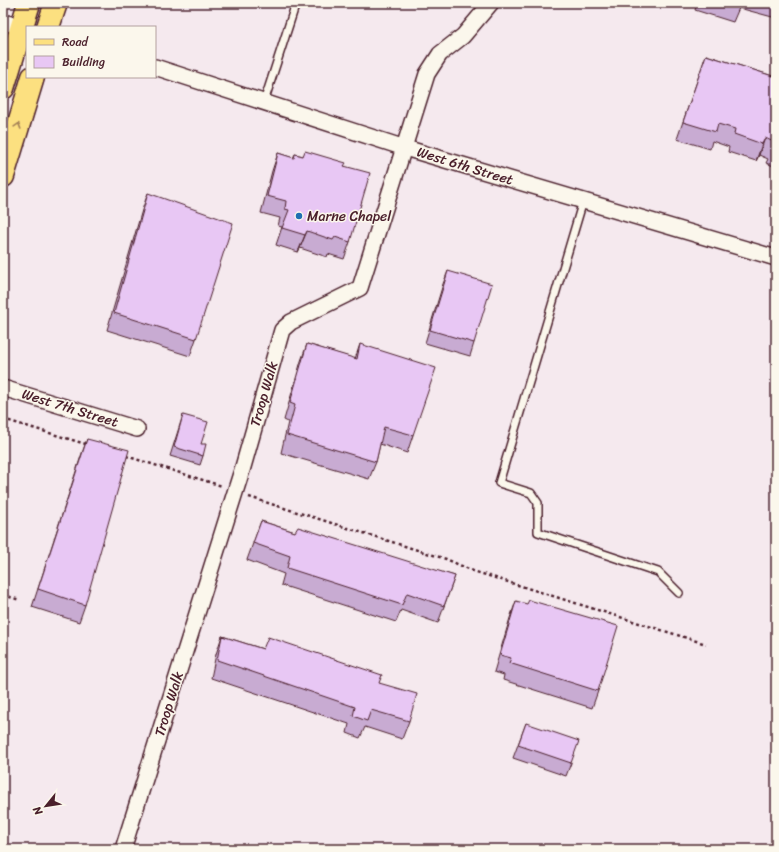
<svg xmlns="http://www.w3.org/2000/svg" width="779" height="852" viewBox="0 0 779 852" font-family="Sriracha,sans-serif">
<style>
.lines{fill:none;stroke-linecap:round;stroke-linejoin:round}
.lane-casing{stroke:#4a1f2b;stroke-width:10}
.street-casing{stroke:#4a1f2b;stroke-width:18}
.primary-casing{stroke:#4a1f2b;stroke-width:25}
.path{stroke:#4a1f2b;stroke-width:2.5;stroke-dasharray:3 3;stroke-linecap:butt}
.lane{stroke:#fbf7ec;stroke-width:7}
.street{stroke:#fbf7ec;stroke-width:15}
.primary{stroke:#fce080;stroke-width:22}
.wall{fill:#c8abd2;stroke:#4a1f2b}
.shaded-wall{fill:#a28bab;stroke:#4a1f2b}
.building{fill:#e8c7f4;stroke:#4a1f2b}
.oneway{stroke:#a38056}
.poi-dot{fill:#1f6fb2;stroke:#fbf7ec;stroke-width:1.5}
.labels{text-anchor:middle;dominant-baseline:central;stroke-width:3;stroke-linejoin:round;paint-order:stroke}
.street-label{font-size:14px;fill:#4a1f2b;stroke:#fbf7ec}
.poi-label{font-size:14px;fill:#4a1f2b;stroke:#fbf7ec;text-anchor:start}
</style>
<rect width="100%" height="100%" fill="#f5e9ee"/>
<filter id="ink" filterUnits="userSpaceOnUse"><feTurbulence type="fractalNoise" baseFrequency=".025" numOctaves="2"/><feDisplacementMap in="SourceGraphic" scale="8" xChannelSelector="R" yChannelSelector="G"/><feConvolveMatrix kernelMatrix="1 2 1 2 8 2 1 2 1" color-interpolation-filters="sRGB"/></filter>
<g filter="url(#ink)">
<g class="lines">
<g class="lane-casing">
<g id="lane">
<path d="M264,102L296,3"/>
<path d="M583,201L499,483L531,493L538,503V532L658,572L679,593"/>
</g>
</g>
<g class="street-casing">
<g id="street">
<path d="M3,22L27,28"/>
<path d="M155,67L405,148L776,258"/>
<path d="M3,388L137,429"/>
<path d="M123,849L243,467L282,330L291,322L360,288L427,74L440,54L463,36L491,3"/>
</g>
</g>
<g class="primary-casing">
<g id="primary">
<path d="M48,27L56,3"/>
<path d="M3,88L29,3"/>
<path d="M3,176L33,77"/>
</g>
</g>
<g class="path">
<path d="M89,7L90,3"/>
<path d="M3,419L89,445"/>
<path d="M126,456L222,486"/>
<path d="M249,497L446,559L473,571L706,644"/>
<path d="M3,595L20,600"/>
</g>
<use href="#lane" class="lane"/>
<use href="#street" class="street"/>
<use href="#primary" class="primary"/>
</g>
<g class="wall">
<path d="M697,3H776V18L739,8L733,22L695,10Z"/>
<path d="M706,55L776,77V167L766,163L768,159L759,155L756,161L728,152L729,147L712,141L710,149L677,139Z"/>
<path d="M278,153L293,158L295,154L303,156L345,166L350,242L344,259L328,254L327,257L300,248L298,252L276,245L282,227L278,226L280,218L261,213L272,171Z"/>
<path d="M148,193L196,339L190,356L107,330L142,210Z"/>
<path d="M448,271L474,343L470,356L425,343L443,284Z"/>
<path d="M307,344L355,359L360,344L413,435L407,453L380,444L376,462L369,479L281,453L288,422L284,420L301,361Z"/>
<path d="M183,415L201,444L203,456L200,465L170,456Z"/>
<path d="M87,439L85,605L79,622L32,607L81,456Z"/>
<path d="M261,521L295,532L455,576L438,623L401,610L396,622L281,585L284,574L247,560Z"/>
<path d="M516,601L598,691L592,708L503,680L504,675L494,672L510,618Z"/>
<path d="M222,636L263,649L379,683L409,721L402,739L365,727L360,738L347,733L349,724L211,678L216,654Z"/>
<path d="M526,723L571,763L566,776L513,758Z"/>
</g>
<g class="shaded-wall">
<path d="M765,138L759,155L756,161L762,144Z"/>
<path d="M307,231L300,248L298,252L305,235Z"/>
</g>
<g class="building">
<path d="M733,3H740L739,5Z"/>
<path d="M706,55L776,77V147L773,146L774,142L765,138L762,144L734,134L735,129L718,124L716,132L683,122Z"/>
<path d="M305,151L346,163L344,166L370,173L350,242L335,237L333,240L307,231L305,235L282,228L289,210L285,209L286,201L267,196L278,153L294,158L295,154L303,156Z"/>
<path d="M148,193L233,223L196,339L114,313Z"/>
<path d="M448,271L492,284L474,343L430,330Z"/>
<path d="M307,344L357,359L360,344L436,368L413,435L384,427L376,462L287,435L295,405L290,403Z"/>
<path d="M183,415L208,422L201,444H206L203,456L174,447Z"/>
<path d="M87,439L129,450L85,605L38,589Z"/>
<path d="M261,521L295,532L298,527L455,576L444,606L407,593L402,605L287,568L290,556L253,543Z"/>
<path d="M529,600L618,626L598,691L509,663L511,658L500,655L516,601L527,604Z"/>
<path d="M222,636L263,649L268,637L382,675L379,683L417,694L409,721L371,710L367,721L353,716L355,707L217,660Z"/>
<path d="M526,723L579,741L571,763L518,745Z"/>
</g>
<defs><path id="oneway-chevron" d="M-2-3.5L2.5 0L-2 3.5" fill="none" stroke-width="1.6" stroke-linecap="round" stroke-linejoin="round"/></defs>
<use class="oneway" href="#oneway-chevron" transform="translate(18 126) rotate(-73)"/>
</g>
<circle class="poi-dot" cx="299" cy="216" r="4"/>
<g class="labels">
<g class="street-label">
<text transform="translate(465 166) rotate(17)">West 6th Street</text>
<text transform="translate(264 394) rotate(-74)">Troop Walk</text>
<text transform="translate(70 408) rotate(17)">West 7th Street</text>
<text transform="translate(169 704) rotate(-73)">Troop Walk</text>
</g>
<g class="poi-label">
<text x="307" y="216">Marne Chapel</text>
</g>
</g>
<rect width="779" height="852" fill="none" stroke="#fbf7ec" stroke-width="16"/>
<rect x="8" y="8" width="763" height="836" fill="none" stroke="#4a1f2b" stroke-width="1.5" filter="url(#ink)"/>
<rect x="26" y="26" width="130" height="52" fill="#fbf7ec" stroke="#b4a19f"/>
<rect x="34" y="39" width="20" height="6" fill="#fce080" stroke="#b4a19f"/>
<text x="62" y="46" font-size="12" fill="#4a1f2b">Road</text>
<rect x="34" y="56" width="20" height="12" fill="#e8c7f4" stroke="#b4a19f"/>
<text x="62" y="66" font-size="12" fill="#4a1f2b">Building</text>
<g transform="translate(46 806) rotate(240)" stroke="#fbf7ec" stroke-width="3" paint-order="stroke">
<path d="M0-3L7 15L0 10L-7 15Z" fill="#4a1f2b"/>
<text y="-6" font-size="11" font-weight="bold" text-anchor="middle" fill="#4a1f2b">N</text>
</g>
</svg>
